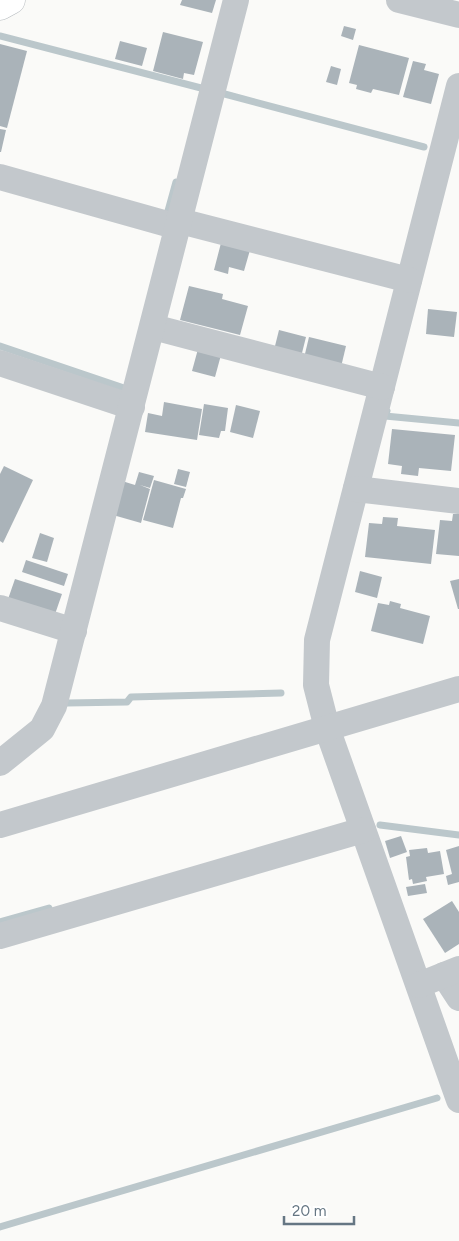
<svg xmlns="http://www.w3.org/2000/svg" width="459" height="1241" viewBox="0 0 459 1241" font-family="Figtree,sans-serif">
<style>
.lines{fill:none;stroke-linecap:round;stroke-linejoin:round}
.stream{stroke:#bbc7cb;stroke-width:7}
.building{fill:#aab3b9}
.major-casing{stroke:#b5babe;stroke-width:29}
.minor{stroke:#c3c8cc;stroke-width:26}
.major{stroke:#fff;stroke-width:28}
</style>
<rect width="100%" height="100%" fill="#fafaf8"/>
<g class="lines">
<g class="stream">
<path d="M0,36L201,88"/>
<path d="M221,93L424,147"/>
<path d="M168,211L176,182"/>
<path d="M0,346L124,388"/>
<path d="M387,411L385,416L459,423"/>
<path d="M67,703L127,702L131,697L281,693"/>
<path d="M380,825L459,835"/>
<path d="M0,922L49,908"/>
<path d="M0,1227L437,1098"/>
</g>
</g>
<g class="building">
<path d="M182,0H216L212,13L180,5Z"/>
<path d="M344,26L356,29L353,40L341,36Z"/>
<path d="M163,32L203,42L194,75L184,73L183,79L153,71Z"/>
<path d="M120,41L147,48L142,66L115,59Z"/>
<path d="M0,44L27,51L7,128L0,126Z"/>
<path d="M359,45L409,58L399,95L373,89L371,93L356,89L357,85L349,83Z"/>
<path d="M413,61L426,64L424,70L439,74L431,104L403,97Z"/>
<path d="M331,66L341,69L337,85L326,82Z"/>
<path d="M0,129L6,130L1,152H0Z"/>
<path d="M221,243L250,250L244,271L229,267L228,274L214,270Z"/>
<path d="M189,286L223,294L222,299L248,306L240,335L180,320Z"/>
<path d="M428,309L457,312L454,337L426,334Z"/>
<path d="M279,330L306,337L301,357L274,350Z"/>
<path d="M309,337L346,346L341,367L304,358Z"/>
<path d="M198,349L221,355L215,377L192,371Z"/>
<path d="M164,402L202,409L197,440L145,432L148,413L162,416Z"/>
<path d="M204,404L228,408L225,431H221L219,438L199,435Z"/>
<path d="M236,405L260,411L253,438L230,432Z"/>
<path d="M392,429L455,435L451,471L419,468L418,476L401,474L402,466L388,464Z"/>
<path d="M4,466L33,480L3,543L0,541V474Z"/>
<path d="M178,469L190,472L186,487L174,484Z"/>
<path d="M139,472L154,476L150,488L140,485L150,489L141,523L113,515L122,481L135,485Z"/>
<path d="M154,480L186,489L183,498H181L173,528L143,520Z"/>
<path d="M453,514H459V556L436,554L440,520L452,521Z"/>
<path d="M383,517L398,518L397,526L435,530L431,564L365,557L369,523L382,524Z"/>
<path d="M40,533L54,538L47,562L32,558Z"/>
<path d="M26,560L68,574L64,586L22,572Z"/>
<path d="M360,571L382,577L377,598L355,592Z"/>
<path d="M15,579L62,594L54,617L7,602Z"/>
<path d="M459,579V609H458L450,581Z"/>
<path d="M390,601L401,604L400,608L430,616L423,644L371,631L378,603L389,605Z"/>
<path d="M401,836L407,852L390,858L385,841Z"/>
<path d="M459,846V882L448,885L446,876L452,874L446,850Z"/>
<path d="M427,848L428,853L440,851L444,874L426,877L427,881L413,884L412,879L409,880L406,857L410,856L409,850Z"/>
<path d="M425,884L427,893L408,896L406,887Z"/>
<path d="M452,901L459,912V944L445,953L423,919Z"/>
</g>
<g class="lines">
<g class="major-casing">
<path id="major" d="M0,6L11,0"/>
</g>
<g class="minor">
<path d="M399,0L459,15"/>
<path d="M459,86L317,640L316,685L327,728L459,1100"/>
<path d="M0,177L178,227"/>
<path d="M180,221L409,280"/>
<path d="M153,327L382,387"/>
<path d="M0,363L132,407"/>
<path d="M356,489L459,501"/>
<path d="M0,608L74,631"/>
<path d="M0,763L42,729L54,706L236,0"/>
<path d="M0,825L459,689"/>
<path d="M0,936L363,830"/>
<path d="M444,975L459,998"/>
<path d="M419,985L459,969"/>
</g>
<use href="#major" class="major"/>
</g>
<path d="M284 1216v8h70v-8" fill="none" stroke="#657683" stroke-width="2.5"/>
<text x="292" y="1216" font-size="15" fill="#657683" stroke="#ffffff" stroke-width="4" paint-order="stroke">20 m</text>
</svg>
